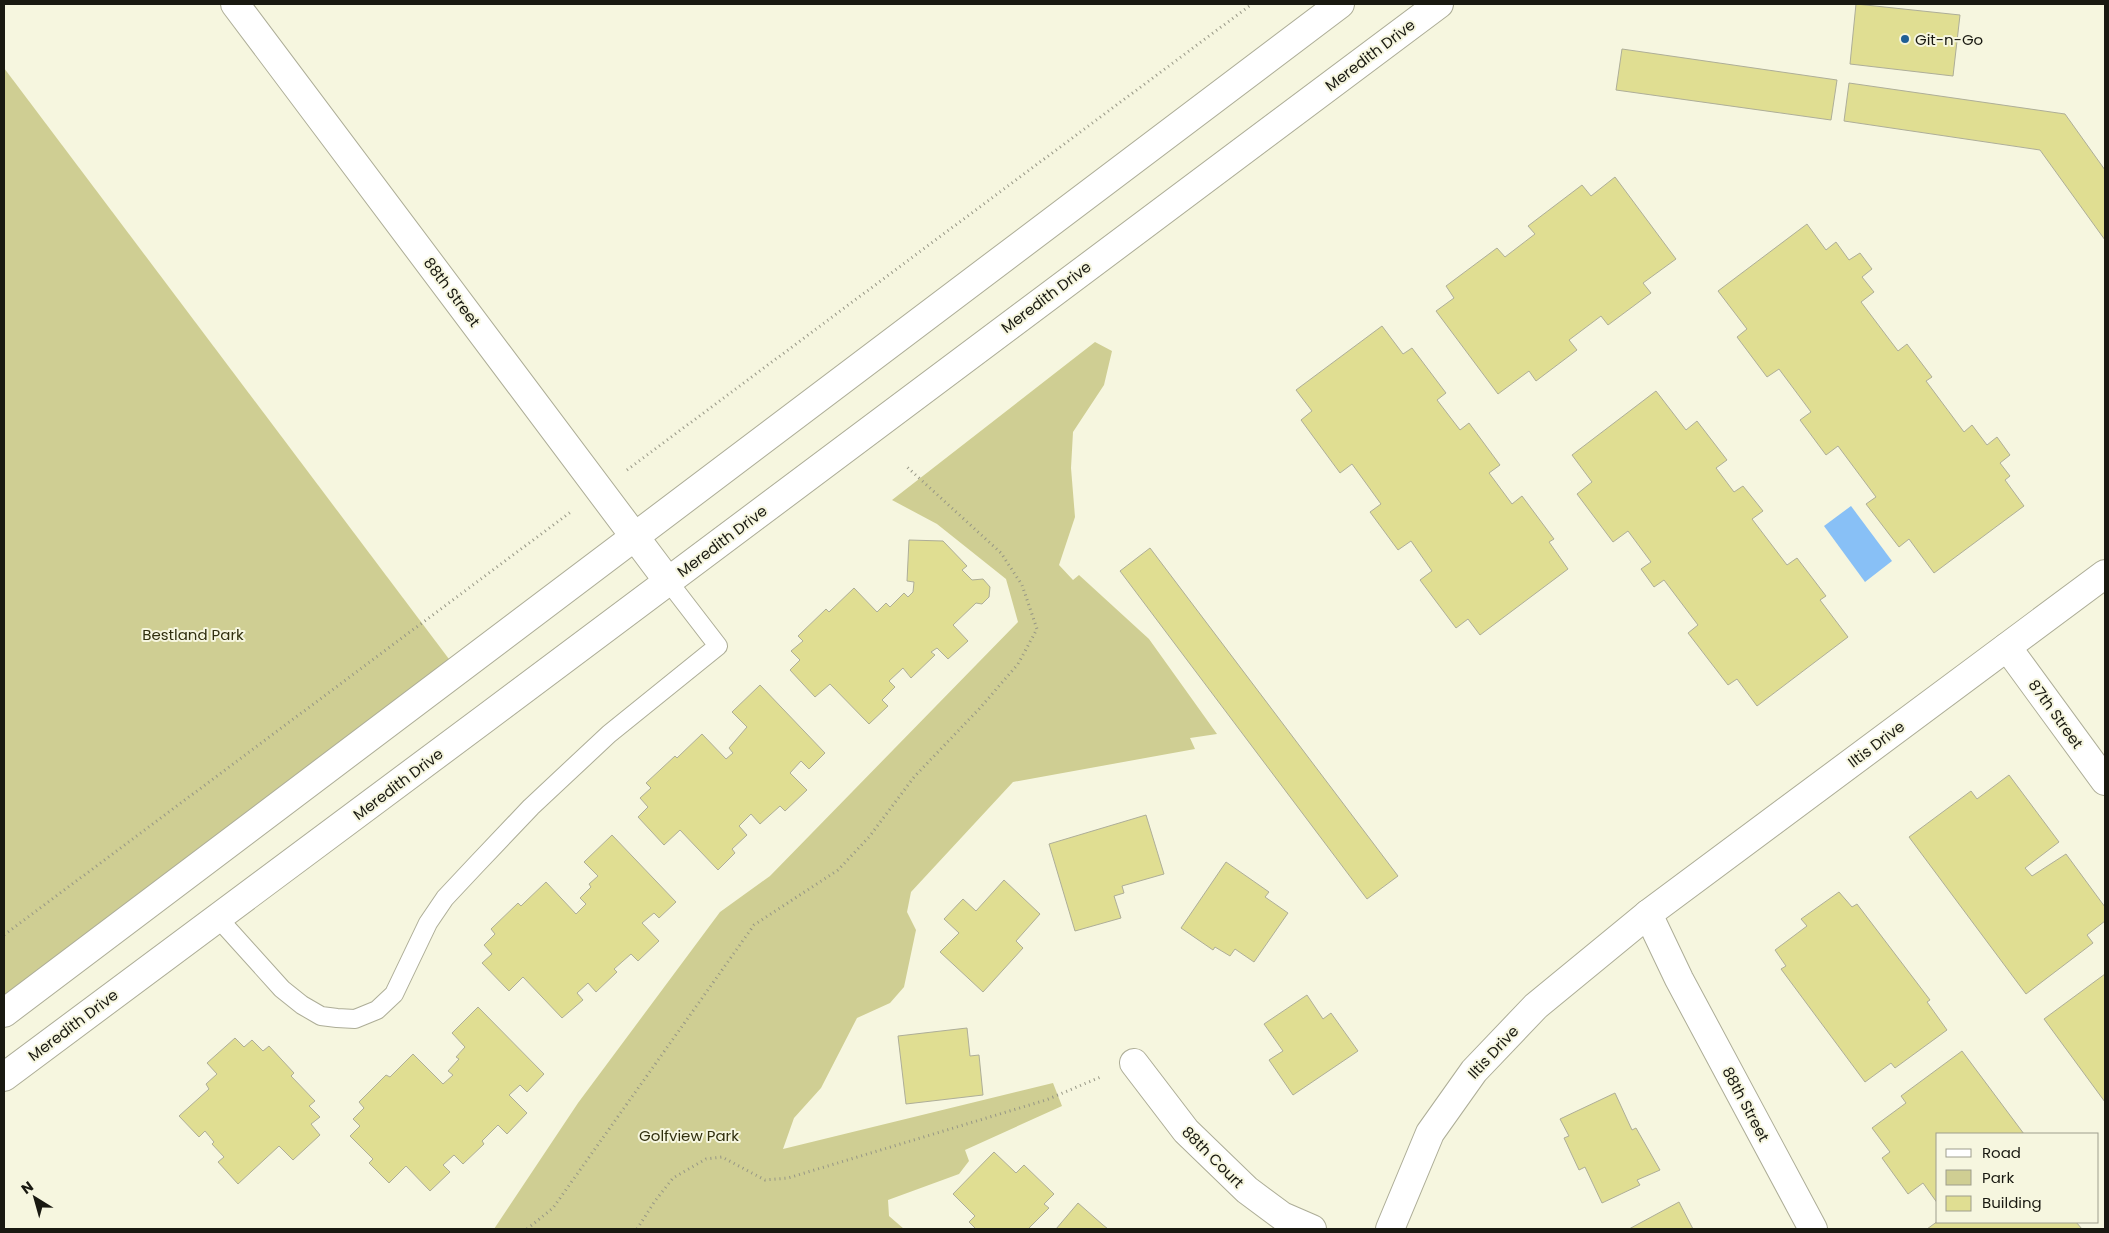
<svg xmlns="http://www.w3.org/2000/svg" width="2109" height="1233" viewBox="0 0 2109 1233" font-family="Poppins,sans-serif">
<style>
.green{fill:#cfce93}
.water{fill:#88c0f6}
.building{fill:#e0de92;stroke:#aeae98}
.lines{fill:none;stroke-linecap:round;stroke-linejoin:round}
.lane-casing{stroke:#adad97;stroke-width:20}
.street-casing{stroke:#adad97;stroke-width:30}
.secondary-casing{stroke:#adad97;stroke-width:30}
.path{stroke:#969685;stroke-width:3;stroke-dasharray:1 4;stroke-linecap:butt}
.lane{stroke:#fff;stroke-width:18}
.street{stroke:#fff;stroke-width:28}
.secondary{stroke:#fff;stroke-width:28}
.poi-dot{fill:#1f5f94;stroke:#f6f6df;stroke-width:2}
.labels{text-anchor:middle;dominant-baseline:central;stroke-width:4;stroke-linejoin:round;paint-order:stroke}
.poi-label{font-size:15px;fill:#191911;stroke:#f6f6df;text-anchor:start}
.street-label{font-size:15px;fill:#191911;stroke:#f6f6df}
.park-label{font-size:15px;fill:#302f0e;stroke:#f6f6df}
</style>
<rect width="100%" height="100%" fill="#f6f6df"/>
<g class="green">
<path d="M4,68L458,671L4,1013Z"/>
<path d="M1095,342L1112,351L1104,385L1073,432L1071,468L1075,517L1059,565L1073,580L1079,575L1149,639L1217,734L1190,738L1195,749L1013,782L911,892L907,912L916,930L904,987L890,1003L857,1018L821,1088L794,1118L783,1149L1053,1083L1062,1106L965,1150L969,1161L959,1174L888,1200L889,1216L904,1229H494L578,1103L720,912L770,876L1018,622L1006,579L937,524L892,500Z"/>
</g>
<path class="water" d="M1851,506L1892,561L1865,582L1824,526Z"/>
<g class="building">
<path d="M1856,4L1960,15L1953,76L1850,64Z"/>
<path d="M1622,49L1837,80L1831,120L1616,90Z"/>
<path d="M1849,83L2065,114L2105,170V240L2040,150L1844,121Z"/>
<path d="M1615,177L1676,259L1643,283L1651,293L1608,325L1601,316L1569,340L1577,350L1536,381L1529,371L1498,394L1436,311L1454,298L1446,286L1497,248L1505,257L1535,234L1528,226L1582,185L1591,196Z"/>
<path d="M1807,224L1826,250L1836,242L1849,260L1860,253L1872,269L1862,277L1874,292L1861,302L1898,351L1907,344L1932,377L1926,381L1964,432L1972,425L1987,445L1997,437L2010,455L2000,463L2010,476L2005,480L2024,506L1934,573L1909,539L1899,547L1866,504L1876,497L1838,446L1826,455L1800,420L1811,412L1779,369L1767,377L1737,337L1747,329L1718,291Z"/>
<path d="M1382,326L1403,354L1412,348L1446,393L1437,400L1460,430L1469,423L1500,465L1489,473L1512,504L1522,496L1554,539L1549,542L1568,569L1480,635L1468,619L1456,628L1420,580L1432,571L1411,541L1398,550L1370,512L1381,504L1352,464L1340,473L1301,420L1312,411L1296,390Z"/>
<path d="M1656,391L1686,430L1697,421L1727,460L1716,468L1734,492L1743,486L1763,511L1752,519L1787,565L1797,558L1826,596L1820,600L1848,637L1757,706L1737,679L1728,685L1688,633L1698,625L1664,580L1654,587L1641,569L1651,562L1628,531L1613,542L1577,494L1592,482L1572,455Z"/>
<path d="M909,540L943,541L967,566L962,570L972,580L983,579L990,587L989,597L982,604L976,603L953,625L968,641L948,659L937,648L931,652L935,655L911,678L903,668L889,681L895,687L882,700L888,706L869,724L830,684L815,697L790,670L800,660L791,651L803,641L798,636L826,609L829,612L854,588L877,612L886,603L890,607L904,593L908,597L913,592L914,582L907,581Z"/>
<path d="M1150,548L1398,876L1367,899L1120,571Z"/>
<path d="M760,685L825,753L809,769L801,761L790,773L807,790L785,811L780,806L760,824L751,814L739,826L747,835L732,849L735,853L718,870L680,830L664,845L638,817L648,807L640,798L651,788L646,783L675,756L677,758L678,757L702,734L726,759L733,753L729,748L747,727L732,712Z"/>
<path d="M2009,775L2059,842L2025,868L2032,876L2066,854L2105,907V921L2087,935L2093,943L2026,994L1909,837L1971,791L1977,799Z"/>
<path d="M1146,815L1164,874L1122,886L1124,893L1114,896L1121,918L1075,931L1049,844Z"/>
<path d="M612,835L676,902L659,918L654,913L642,923L659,941L638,961L631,954L614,969L617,972L596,992L588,983L577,993L583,1000L562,1018L523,977L509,991L482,963L492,954L484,945L495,934L491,929L518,903L521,906L523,904L546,882L576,914L586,904L580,898L591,887L589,884L598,876L584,862Z"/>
<path d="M1226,862L1269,892L1265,897L1288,913L1254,962L1235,949L1230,956L1215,947L1213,950L1181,928Z"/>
<path d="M1004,880L1040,914L1016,941L1023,948L983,992L940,952L959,933L944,919L963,899L976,911Z"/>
<path d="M1839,892L1852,907L1857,904L1930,1000L1927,1002L1947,1030L1895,1068L1891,1063L1865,1082L1781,969L1786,966L1775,950L1807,926L1801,919Z"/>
<path d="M2105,974V1102L2044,1019Z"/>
<path d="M1307,995L1323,1019L1331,1013L1358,1051L1293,1095L1269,1060L1283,1051L1264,1024Z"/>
<path d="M478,1007L544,1074L527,1092L520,1085L509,1095L527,1113L507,1134L498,1125L482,1141L484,1144L463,1164L454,1155L443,1165L450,1172L430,1191L406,1166L389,1183L369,1163L373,1159L350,1136L360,1126L353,1119L364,1108L359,1102L386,1075L390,1077L413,1054L443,1084L453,1075L448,1071L459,1059L456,1057L465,1047L452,1033Z"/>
<path d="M967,1028L970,1056L979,1055L983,1095L906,1104L898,1036Z"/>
<path d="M235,1038L244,1047L252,1040L263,1051L269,1046L294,1073L291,1076L315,1101L309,1106L320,1117L311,1124L320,1135L293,1160L279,1146L238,1184L218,1162L224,1157L212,1144L214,1142L205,1131L199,1137L179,1116L209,1089L206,1084L217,1074L207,1063Z"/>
<path d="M1962,1051L2024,1134H1938V1204L1923,1183L1908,1194L1882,1158L1890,1152L1872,1128L1906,1103L1901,1096Z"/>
<path d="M1615,1093L1632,1130L1636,1128L1660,1170L1637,1180L1640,1185L1602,1203L1585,1167L1579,1170L1564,1138L1569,1136L1560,1119Z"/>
<path d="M994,1152L1016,1173L1024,1165L1054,1194L1044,1204L1049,1208L1028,1229H976L969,1222L975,1216L953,1194Z"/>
<path d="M1679,1202L1693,1229H1629Z"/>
<path d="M1078,1203L1103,1225L1108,1229H1056Z"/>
<path d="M1938,1221L2076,1222L2082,1229H1927Z"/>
</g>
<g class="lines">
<g class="lane-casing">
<path id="lane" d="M218,918L282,989L302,1005L321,1016L337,1018L355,1019L377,1010L394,994L428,923L445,898L475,866L531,807L609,734L718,646L668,581"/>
</g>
<g class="street-casing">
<g id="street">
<path d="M235,4L668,581"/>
<path d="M2007,647L2105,781"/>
<path d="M1648,914L1679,979L1813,1229"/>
<path d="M1134,1063L1186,1131L1247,1190L1282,1216L1312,1229"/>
<path d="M1390,1229L1430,1133L1474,1071L1536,1006L1648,914L2105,574"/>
</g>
</g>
<g class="secondary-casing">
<g id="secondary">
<path d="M4,1013L1340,4"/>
<path d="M4,1077L487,717L1439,4"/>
</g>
</g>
<g class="path">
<path d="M627,470L1252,4"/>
<path d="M4,935L572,511"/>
<path d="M527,1229L553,1208L754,925L838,870L869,837L914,777L980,708L1018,664L1037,629L1022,585L1001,553L907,467"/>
<path d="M637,1229L655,1201L673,1178L706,1159L722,1157L765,1180L788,1178L1046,1100L1103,1076"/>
</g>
<use href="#lane" class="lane"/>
<use href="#street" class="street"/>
<use href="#secondary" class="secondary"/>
</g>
<circle class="poi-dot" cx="1905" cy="39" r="5"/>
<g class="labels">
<g class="poi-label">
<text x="1915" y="39">Git-n-Go</text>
</g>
<g class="street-label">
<text transform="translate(1370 55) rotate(-37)">Meredith Drive</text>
<text transform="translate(452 292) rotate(53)">88th Street</text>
<text transform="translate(1046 297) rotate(-37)">Meredith Drive</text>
<text transform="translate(722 541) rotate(-37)">Meredith Drive</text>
<text transform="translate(2056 714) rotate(54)">87th Street</text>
<text transform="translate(1876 744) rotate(-37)">Iltis Drive</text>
<text transform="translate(398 784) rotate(-37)">Meredith Drive</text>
<text transform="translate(73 1025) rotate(-37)">Meredith Drive</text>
<text transform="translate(1493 1052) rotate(-47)">Iltis Drive</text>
<text transform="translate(1746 1104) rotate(62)">88th Street</text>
<text transform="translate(1213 1157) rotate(45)">88th Court</text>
</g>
<g class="park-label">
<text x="193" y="634">Bestland Park</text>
<text x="689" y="1135">Golfview Park</text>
</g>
</g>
<rect width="2109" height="1233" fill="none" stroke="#191911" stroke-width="10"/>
<rect x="1936" y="1133" width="162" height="90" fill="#f6f6df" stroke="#9e9e8d"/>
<rect x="1946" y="1149" width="25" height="8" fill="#ffffff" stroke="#9e9e8d"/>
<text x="1982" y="1158" font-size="15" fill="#191911">Road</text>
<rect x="1946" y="1170" width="25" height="15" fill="#cfce93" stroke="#9e9e8d"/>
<text x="1982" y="1183" font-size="15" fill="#191911">Park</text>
<rect x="1946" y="1196" width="25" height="15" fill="#e0de92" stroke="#9e9e8d"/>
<text x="1982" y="1208" font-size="15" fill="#191911">Building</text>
<g transform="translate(35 1198) rotate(323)" stroke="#f6f6df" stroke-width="4" paint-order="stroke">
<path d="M0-4L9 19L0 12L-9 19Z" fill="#191911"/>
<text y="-8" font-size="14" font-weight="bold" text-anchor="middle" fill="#191911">N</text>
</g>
</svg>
